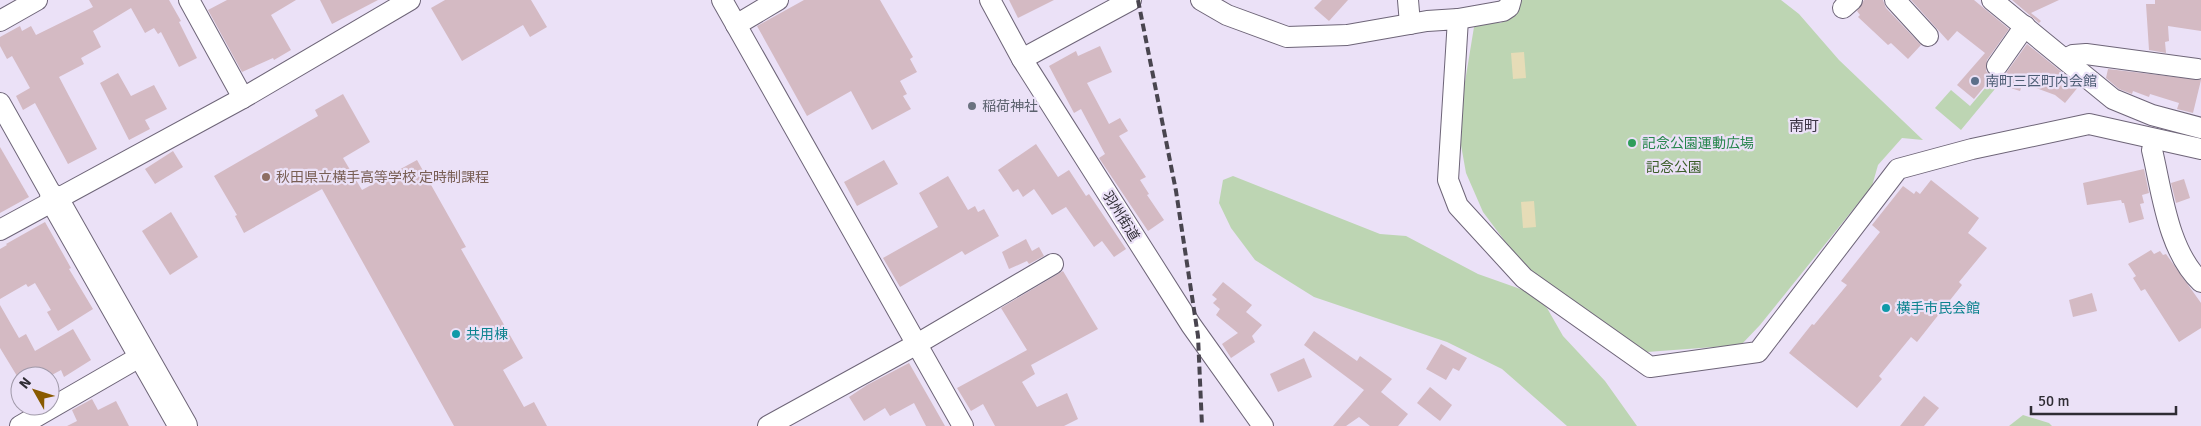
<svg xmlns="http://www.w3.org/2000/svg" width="2201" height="426" viewBox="0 0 2201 426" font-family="Signika,'Noto Sans JP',sans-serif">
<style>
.green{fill:#bdd5b3}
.sand{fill:#e6dcb7}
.building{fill:#d4bac3}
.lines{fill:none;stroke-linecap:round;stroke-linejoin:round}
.street-casing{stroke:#6e6578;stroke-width:22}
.secondary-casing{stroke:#6e6578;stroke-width:30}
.street{stroke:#fff;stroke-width:20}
.secondary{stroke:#fff;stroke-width:28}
.rail{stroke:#49454f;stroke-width:4;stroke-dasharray:8 4;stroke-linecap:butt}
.service-dot{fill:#5c6f8a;stroke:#ebe1f7;stroke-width:2}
.worship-dot{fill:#6b7280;stroke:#ebe1f7;stroke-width:2}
.leisure-dot{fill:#2e9e5b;stroke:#ebe1f7;stroke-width:2}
.education-dot{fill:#8d6e63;stroke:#ebe1f7;stroke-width:2}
.culture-dot{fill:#0f9aa8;stroke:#ebe1f7;stroke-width:2}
.labels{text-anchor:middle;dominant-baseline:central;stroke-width:4.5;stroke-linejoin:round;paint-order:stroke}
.service-label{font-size:14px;fill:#4e5e75;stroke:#ebe1f7;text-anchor:start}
.worship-label{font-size:14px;fill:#5b616d;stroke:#ebe1f7;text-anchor:start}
.leisure-label{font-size:14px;fill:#27864d;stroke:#ebe1f7;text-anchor:start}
.park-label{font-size:14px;fill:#3a5d28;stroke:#ebe1f7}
.education-label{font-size:14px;fill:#785e54;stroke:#ebe1f7;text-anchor:start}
.street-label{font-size:14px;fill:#2f2c34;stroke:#ebe1f7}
.culture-label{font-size:14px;fill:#0d838f;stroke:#ebe1f7;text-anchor:start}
.neighbourhood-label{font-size:15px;fill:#3b3344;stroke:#ebe1f7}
</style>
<rect width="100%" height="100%" fill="#ebe1f7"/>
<g class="green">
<path d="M1518,0H1781L1799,14L1839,60L1923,140L1902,138L1878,165L1872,186L1760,325L1741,345L1647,352L1522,264L1483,212L1466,173L1461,145L1462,100L1474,27L1478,21L1501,23L1516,5Z"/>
<path d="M1998,73L2004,78L1961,130L1935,108L1951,90L1970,106Z"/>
<path d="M1233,176L1380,234L1406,236L1478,274L1529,292L1547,308L1563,336L1605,381L1637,426H1567L1502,369L1447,342L1314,297L1255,260L1231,228L1219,203L1223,180Z"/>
<path d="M2023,415L2049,423L2052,426H2009Z"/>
</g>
<g class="sand">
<path d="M1524,52L1526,78L1513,79L1511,53Z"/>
<path d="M1534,201L1536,227L1523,228L1521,202Z"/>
</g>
<g class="building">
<path d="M89,0H169L181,21L179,22L197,58L179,67L161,32L158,34L154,28L145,33L131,8L93,31L101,47L81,58L84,64L59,77L97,149L68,164L35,103L23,110L16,96L30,88L12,56L7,59L0,46V37L20,26L22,31L31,26L36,35L93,7Z"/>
<path d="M227,0H296L271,15L291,50L274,60L273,58L242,72L208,10Z"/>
<path d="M320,0H378L332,24Z"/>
<path d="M445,0H531L547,27L530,37L523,25L462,61L431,8Z"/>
<path d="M804,0H880L913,57L910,59L917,72L900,81L907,94L903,96L911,109L872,130L851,91L807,116L757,26Z"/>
<path d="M1009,0H1054L1018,18Z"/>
<path d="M1322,0H1348L1329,21L1314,8Z"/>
<path d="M1864,0H1883L1886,8L1921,45L1908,59L1891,43L1888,45L1858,17L1860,15L1857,11Z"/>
<path d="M1911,0H1974L2009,29L1987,60L1986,71L1991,76L1996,78L2006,73L2027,44L2079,86L2065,103L2055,95L2023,83L2020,91L1989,81L1974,99L1957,85L1985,53L1957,31L1948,41Z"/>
<path d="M2012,0H2059L2031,13L2041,21L2039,23Z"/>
<path d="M2155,0H2201V31L2168,26L2169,41L2165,42L2166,53L2149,50L2146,4H2155Z"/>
<path d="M1100,46L1112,72L1087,83L1109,124L1120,118L1128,131L1119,136L1146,177L1140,180L1149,194L1147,195L1164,220L1148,231L1099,158L1105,154L1081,109L1074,113L1049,66L1076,51L1078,56Z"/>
<path d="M2108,69L2201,80L2193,113L2177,109L2179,103L2150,94L2149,97L2133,91L2132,94L2119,89L2106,78Z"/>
<path d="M118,73L131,96L154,85L167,109L145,120L150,129L129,140L100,83Z"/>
<path d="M343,94L370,142L343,158L362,190L417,160L466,247L461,249L523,358L503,370L524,407L534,402L547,426H454L322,189L244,233L235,216L237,215L214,176L318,116L315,110Z"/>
<path d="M1036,144L1058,177L1069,170L1086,196L1089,194L1126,249L1114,257L1102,241L1094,247L1066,207L1052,215L1034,189L1023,197L1018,189L1013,192L998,170Z"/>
<path d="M0,147L29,197L0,213Z"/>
<path d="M173,151L183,167L155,184L145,169Z"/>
<path d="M884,160L898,184L857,206L844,182Z"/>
<path d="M2144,169L2149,193L2142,195L2144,203L2140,204L2144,219L2129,223L2124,203H2122L2121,200L2087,205L2083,183Z"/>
<path d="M948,176L968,210L975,206L978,212L984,209L999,236L965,255L962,251L900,287L883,258L938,227L919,193Z"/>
<path d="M2184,179L2190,198L2176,203L2171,183Z"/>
<path d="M1931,180L1979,218L1968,233L1987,248L1959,282L1962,285L1917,342L1911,337L1879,376L1882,379L1857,408L1789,353L1812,324L1814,325L1847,285L1841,281L1880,232L1872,225L1903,186L1914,194L1916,191L1920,194Z"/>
<path d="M171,212L198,257L170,275L142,231Z"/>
<path d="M45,222L71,268L69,269L93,309L58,331L47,312L51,310L35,283L28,287L26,284L0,299V249L7,245L6,244Z"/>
<path d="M1026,239L1032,251L1039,247L1044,256L1029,264L1027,261L1009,269L1002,252Z"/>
<path d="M2151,250L2154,254L2160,251L2163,255L2166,254L2201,303V328L2179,342L2145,289L2141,291L2133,278L2136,276L2128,264Z"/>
<path d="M1063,271L1098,329L1031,365L1035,374L1022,382L1037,407L1067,393L1078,419L1064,426H995L983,404L971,411L957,388L1027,350L1001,308Z"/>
<path d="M1223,282L1252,305L1246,312L1262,325L1252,336L1255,342L1231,358L1222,344L1238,333L1216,315L1220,309L1213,303L1217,299L1212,295Z"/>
<path d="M2092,293L2097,311L2073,317L2069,300Z"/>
<path d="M0,305L19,338L26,334L35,351L73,329L91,360L64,377L61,370L50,376H17L0,348Z"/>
<path d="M1314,331L1357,361L1360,356L1392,379L1381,392L1408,414L1398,426H1370L1359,417L1346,426H1333L1364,390L1304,345Z"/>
<path d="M1441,344L1467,358L1459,371L1453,368L1446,380L1426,369Z"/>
<path d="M1304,358L1312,377L1278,392L1270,374Z"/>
<path d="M909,363L945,426H926L914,403L890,416L885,408L864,421L849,397L867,385Z"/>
<path d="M1430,387L1452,405L1440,421L1417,403Z"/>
<path d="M1924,396L1939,408L1924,426H1900Z"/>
<path d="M92,399L98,410L116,401L129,426H67L77,421L72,410Z"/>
</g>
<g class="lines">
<g class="street-casing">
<g id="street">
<path d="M189,0L243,98"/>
<path d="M722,0L963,426"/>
<path d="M990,0L1022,59L1191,325L1263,426"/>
<path d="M1201,0L1227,15L1287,37L1347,35L1427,21L1458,19L1448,180L1458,206L1524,278L1650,367L1758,352L1898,169L1972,149L2089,124L2201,149"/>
<path d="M1408,0L1410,24"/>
<path d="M1895,0L1928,36"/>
<path d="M1992,0L2113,99L2152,115L2201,128"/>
<path d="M1843,8L1852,0"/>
<path d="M1458,19L1503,11L1509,7L1511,0"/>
<path d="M0,21L37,0"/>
<path d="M736,25L778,0"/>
<path d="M1022,59L1131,0"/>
<path d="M2065,59L2073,55L2086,54L2197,69"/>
<path d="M1997,66L2025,26"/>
<path d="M0,103L54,199"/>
<path d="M2152,150C2162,192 2168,251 2201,282"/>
<path d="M0,230L243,98L410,0"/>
<path d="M20,426L143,355"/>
<path d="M768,426L917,344L1053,264"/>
</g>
</g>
<g class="secondary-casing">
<path id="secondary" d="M54,199L183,426"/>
</g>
<use href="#street" class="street"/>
<use href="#secondary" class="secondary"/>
<path class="rail" d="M1138,0L1176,191L1198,336L1202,426"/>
</g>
<circle class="service-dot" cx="1975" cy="81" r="5"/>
<circle class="worship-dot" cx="972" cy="106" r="5"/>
<circle class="leisure-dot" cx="1632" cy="143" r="5"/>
<circle class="education-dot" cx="266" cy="177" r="5"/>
<g class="culture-dot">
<circle cx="1886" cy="308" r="5"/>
<circle cx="456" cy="334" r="5"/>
</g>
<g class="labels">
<g class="service-label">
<text x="1985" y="81">南町三区町内会館</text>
</g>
<g class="worship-label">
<text x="982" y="106">稲荷神社</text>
</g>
<g class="leisure-label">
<text x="1642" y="143">記念公園運動広場</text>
</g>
<g class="park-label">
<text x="1674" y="167">記念公園</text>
</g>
<g class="education-label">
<text x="276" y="177">秋田県立横手高等学校 定時制課程</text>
</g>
<g class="street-label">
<text transform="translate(1121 216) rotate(58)">羽州街道</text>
</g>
<g class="culture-label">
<text x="1896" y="308">横手市民会館</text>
<text x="466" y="334">共用棟</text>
</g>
<g class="neighbourhood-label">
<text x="1804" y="126">南町</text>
</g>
</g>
<g transform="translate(35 391) rotate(309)"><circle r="24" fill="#ebe1f7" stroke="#a099a9"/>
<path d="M0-4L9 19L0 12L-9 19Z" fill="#895a00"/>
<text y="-8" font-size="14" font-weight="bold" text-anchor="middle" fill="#2f2c34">N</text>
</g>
<path d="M2031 406v8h145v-8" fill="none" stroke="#2f2c34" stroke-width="2.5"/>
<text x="2038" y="406" font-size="15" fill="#2f2c34" stroke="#ebe1f7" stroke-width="4" paint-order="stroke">50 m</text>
</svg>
